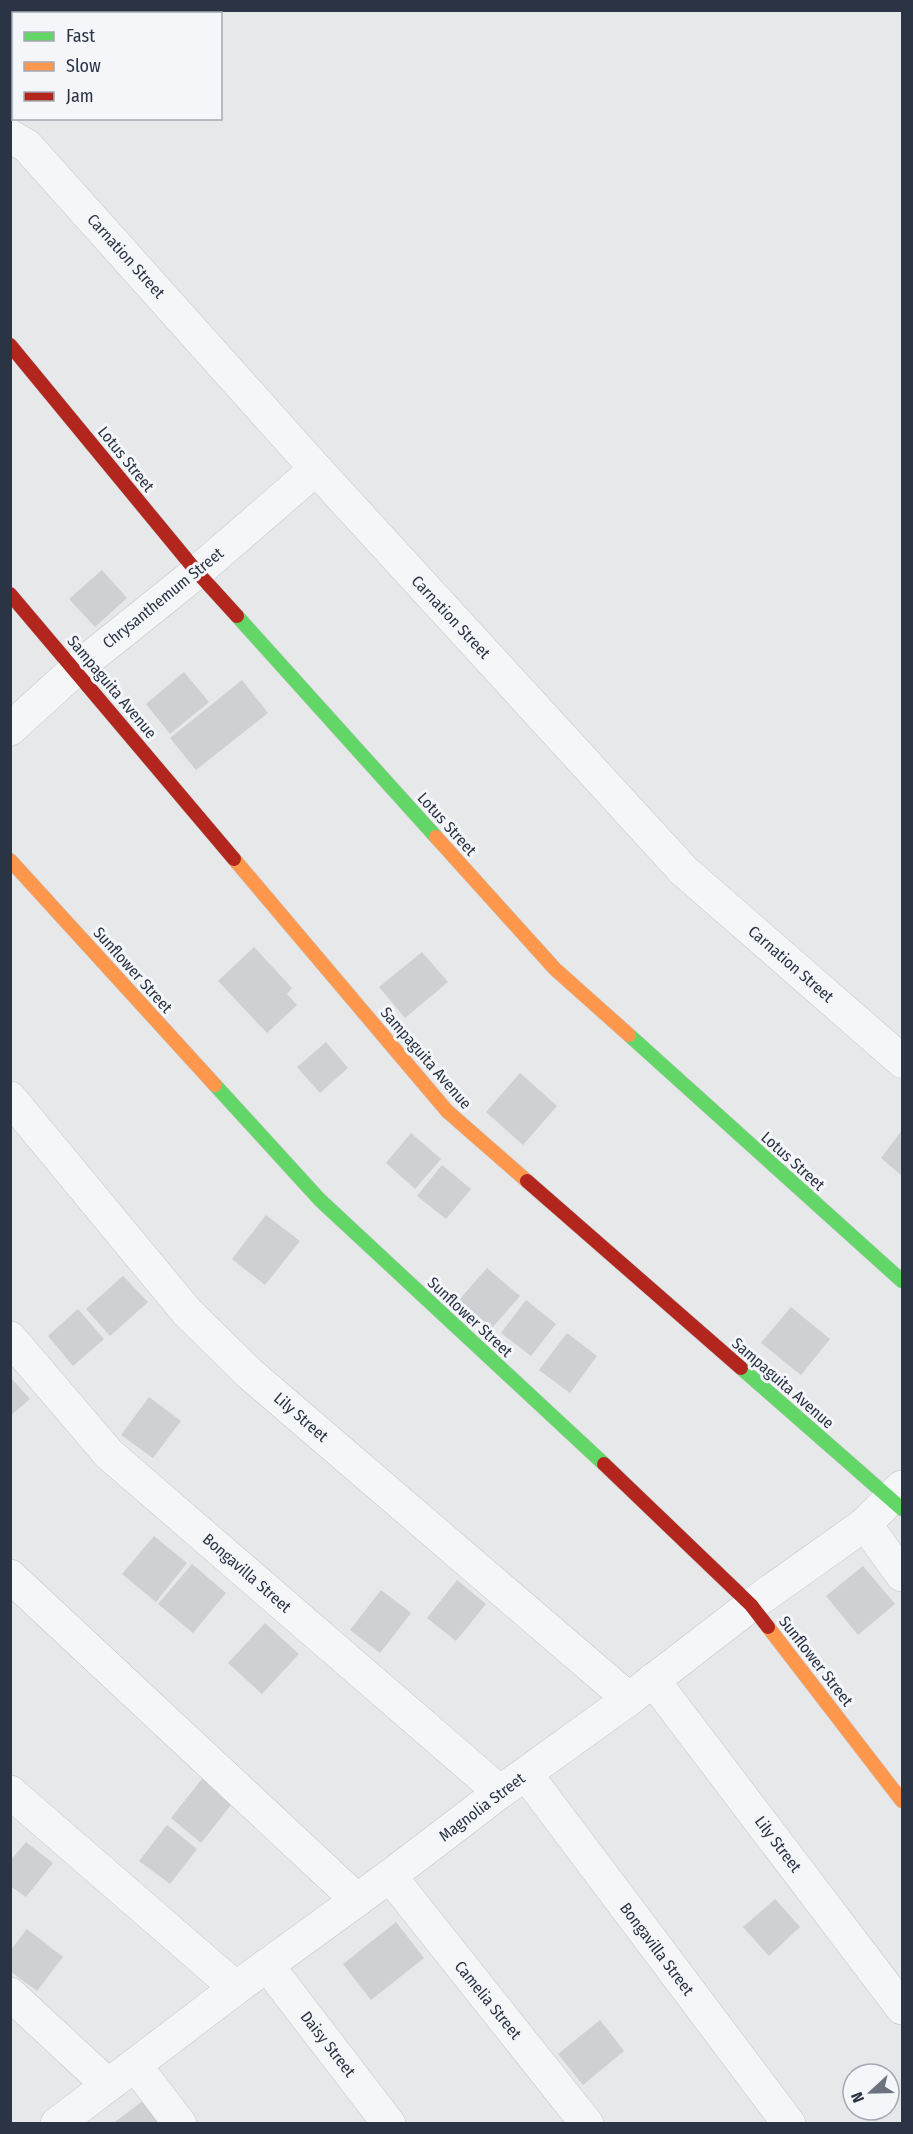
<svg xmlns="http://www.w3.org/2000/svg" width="913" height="2134" viewBox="0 0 913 2134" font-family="'Fira Sans Condensed',sans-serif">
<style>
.building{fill:#ced0d3}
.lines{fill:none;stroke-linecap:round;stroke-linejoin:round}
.street-casing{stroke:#c4c6c8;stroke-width:34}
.fast-casing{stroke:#c4c6c8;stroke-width:15}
.slow-casing{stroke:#c4c6c8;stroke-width:15}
.jam-casing{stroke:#c4c6c8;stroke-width:15}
.street{stroke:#f5f6f7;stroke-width:33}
.fast{stroke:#63d668;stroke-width:14}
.slow{stroke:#ff974d;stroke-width:14}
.jam{stroke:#b3261e;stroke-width:14}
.labels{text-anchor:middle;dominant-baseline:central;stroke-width:6;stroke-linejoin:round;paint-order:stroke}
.street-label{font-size:16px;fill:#2b3445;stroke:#f4f6f9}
</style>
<rect width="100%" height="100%" fill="#e6e8ea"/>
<g class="building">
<path d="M102,570L127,598L95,627L69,599Z"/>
<path d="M184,672L209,702L170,734L146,704Z"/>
<path d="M242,680L268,713L196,770L170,738Z"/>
<path d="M254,947L292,988L287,994L297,1005L267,1033L218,981Z"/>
<path d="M422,952L448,982L405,1018L379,987Z"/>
<path d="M326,1042L348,1068L320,1093L297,1067Z"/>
<path d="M520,1073L557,1106L523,1145L486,1112Z"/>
<path d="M902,1130V1176L881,1158Z"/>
<path d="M411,1133L441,1159L415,1189L386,1163Z"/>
<path d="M442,1165L471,1189L446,1219L417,1196Z"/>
<path d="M266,1215L300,1241L265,1285L232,1259Z"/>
<path d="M487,1268L520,1296L492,1328L459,1300Z"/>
<path d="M123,1276L148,1302L110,1336L86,1309Z"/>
<path d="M526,1300L556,1324L531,1356L501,1333Z"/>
<path d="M791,1307L830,1339L801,1375L761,1343Z"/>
<path d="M78,1309L104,1339L73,1366L48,1336Z"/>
<path d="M567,1333L597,1356L570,1393L539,1370Z"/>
<path d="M10,1377L30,1399L10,1416Z"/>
<path d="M149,1397L181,1421L153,1458L121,1435Z"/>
<path d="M154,1536L187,1563L156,1602L122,1574Z"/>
<path d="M192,1564L226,1593L193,1633L158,1604Z"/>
<path d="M863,1566L895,1604L858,1635L826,1596Z"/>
<path d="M457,1580L486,1604L456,1641L427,1618Z"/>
<path d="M381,1590L411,1613L380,1653L350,1630Z"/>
<path d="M265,1623L299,1654L262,1694L228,1663Z"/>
<path d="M205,1775L235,1800L201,1843L171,1818Z"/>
<path d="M167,1825L197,1849L170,1884L139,1861Z"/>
<path d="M26,1842L53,1863L26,1897L10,1886V1861Z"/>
<path d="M775,1899L800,1927L769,1956L743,1927Z"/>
<path d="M396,1922L424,1958L371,2000L343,1964Z"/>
<path d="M27,1929L63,1957L37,1991L10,1971V1951Z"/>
<path d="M600,2020L624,2051L583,2085L558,2054Z"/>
<path d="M143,2101L159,2124H112Z"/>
</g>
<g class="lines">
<g class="street-casing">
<g id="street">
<path d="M10,136L27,146L316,469L684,871L902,1061"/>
<path d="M10,729L76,669L197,572L316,469"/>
<path d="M10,1098L187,1312L249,1373L629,1699"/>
<path d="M10,1338L109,1454L500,1792"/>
<path d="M865,1524L902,1575"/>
<path d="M10,1576L357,1900"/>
<path d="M653,1680L902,2008"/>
<path d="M526,1774L789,2124"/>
<path d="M10,1792L236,1988"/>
<path d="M390,1876L587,2124"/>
<path d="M267,1965L389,2124"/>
<path d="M10,1994L108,2085"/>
<path d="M135,2065L180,2124"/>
<path d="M57,2124L236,1988L390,1876L500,1792L629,1699L751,1605L865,1524L902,1487"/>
</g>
</g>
<g class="fast-casing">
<g id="fast">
<path d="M237,616L436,837"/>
<path d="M629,1035L902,1281"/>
<path d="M215,1085L320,1200L604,1464"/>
<path d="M741,1368L902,1509"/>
</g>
</g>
<g class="slow-casing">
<g id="slow">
<path d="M436,837L555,969L629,1035"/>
<path d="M234,859L447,1111L527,1181"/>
<path d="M10,860L215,1085"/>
<path d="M768,1627L902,1801"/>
</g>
</g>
<g class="jam-casing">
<g id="jam">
<path d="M10,345L197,572L237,616"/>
<path d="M10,594L234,859"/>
<path d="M527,1181L741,1368"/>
<path d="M604,1464L751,1605L768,1627"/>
</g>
</g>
<use href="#street" class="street"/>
<use href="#fast" class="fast"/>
<use href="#slow" class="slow"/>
<use href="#jam" class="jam"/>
</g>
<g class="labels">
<g class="street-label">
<text transform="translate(126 256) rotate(48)">Carnation Street</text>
<text transform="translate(126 459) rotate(51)">Lotus Street</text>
<text transform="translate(163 598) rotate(-39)">Chrysanthemum Street</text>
<text transform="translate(451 617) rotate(47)">Carnation Street</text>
<text transform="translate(112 687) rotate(50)">Sampaguita Avenue</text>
<text transform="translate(447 824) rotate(48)">Lotus Street</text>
<text transform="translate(791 964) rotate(41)">Carnation Street</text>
<text transform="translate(133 970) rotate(48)">Sunflower Street</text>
<text transform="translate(426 1058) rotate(49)">Sampaguita Avenue</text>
<text transform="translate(793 1161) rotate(42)">Lotus Street</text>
<text transform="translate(470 1317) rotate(43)">Sunflower Street</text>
<text transform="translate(783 1383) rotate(41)">Sampaguita Avenue</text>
<text transform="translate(301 1417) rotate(41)">Lily Street</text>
<text transform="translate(247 1573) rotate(41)">Bongavilla Street</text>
<text transform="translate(816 1661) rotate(52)">Sunflower Street</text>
<text transform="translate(482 1807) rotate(-37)">Magnolia Street</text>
<text transform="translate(778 1844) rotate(53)">Lily Street</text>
<text transform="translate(657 1949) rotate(53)">Bongavilla Street</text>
<text transform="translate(488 2000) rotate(51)">Camelia Street</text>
<text transform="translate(328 2044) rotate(52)">Daisy Street</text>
</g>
</g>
<rect width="913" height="2134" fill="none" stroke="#2b3445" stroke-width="24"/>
<rect x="12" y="12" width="210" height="108" fill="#f4f6f9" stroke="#a4a8b1" stroke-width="1.5"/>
<rect x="24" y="32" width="30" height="9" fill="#63d668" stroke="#a4a8b1" stroke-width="1.5"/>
<text x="66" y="42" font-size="18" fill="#2b3445">Fast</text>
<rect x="24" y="62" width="30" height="9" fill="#ff974d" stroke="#a4a8b1" stroke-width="1.5"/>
<text x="66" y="72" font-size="18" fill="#2b3445">Slow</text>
<rect x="24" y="92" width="30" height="9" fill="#b3261e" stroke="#a4a8b1" stroke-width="1.5"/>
<text x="66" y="102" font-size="18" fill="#2b3445">Jam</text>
<g transform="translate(871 2092) rotate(248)"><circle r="28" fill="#f4f6f9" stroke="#a4a8b1" stroke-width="1.5"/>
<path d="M0-4.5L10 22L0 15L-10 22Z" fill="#6c737f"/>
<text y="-9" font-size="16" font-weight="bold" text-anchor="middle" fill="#2b3445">N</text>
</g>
</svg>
